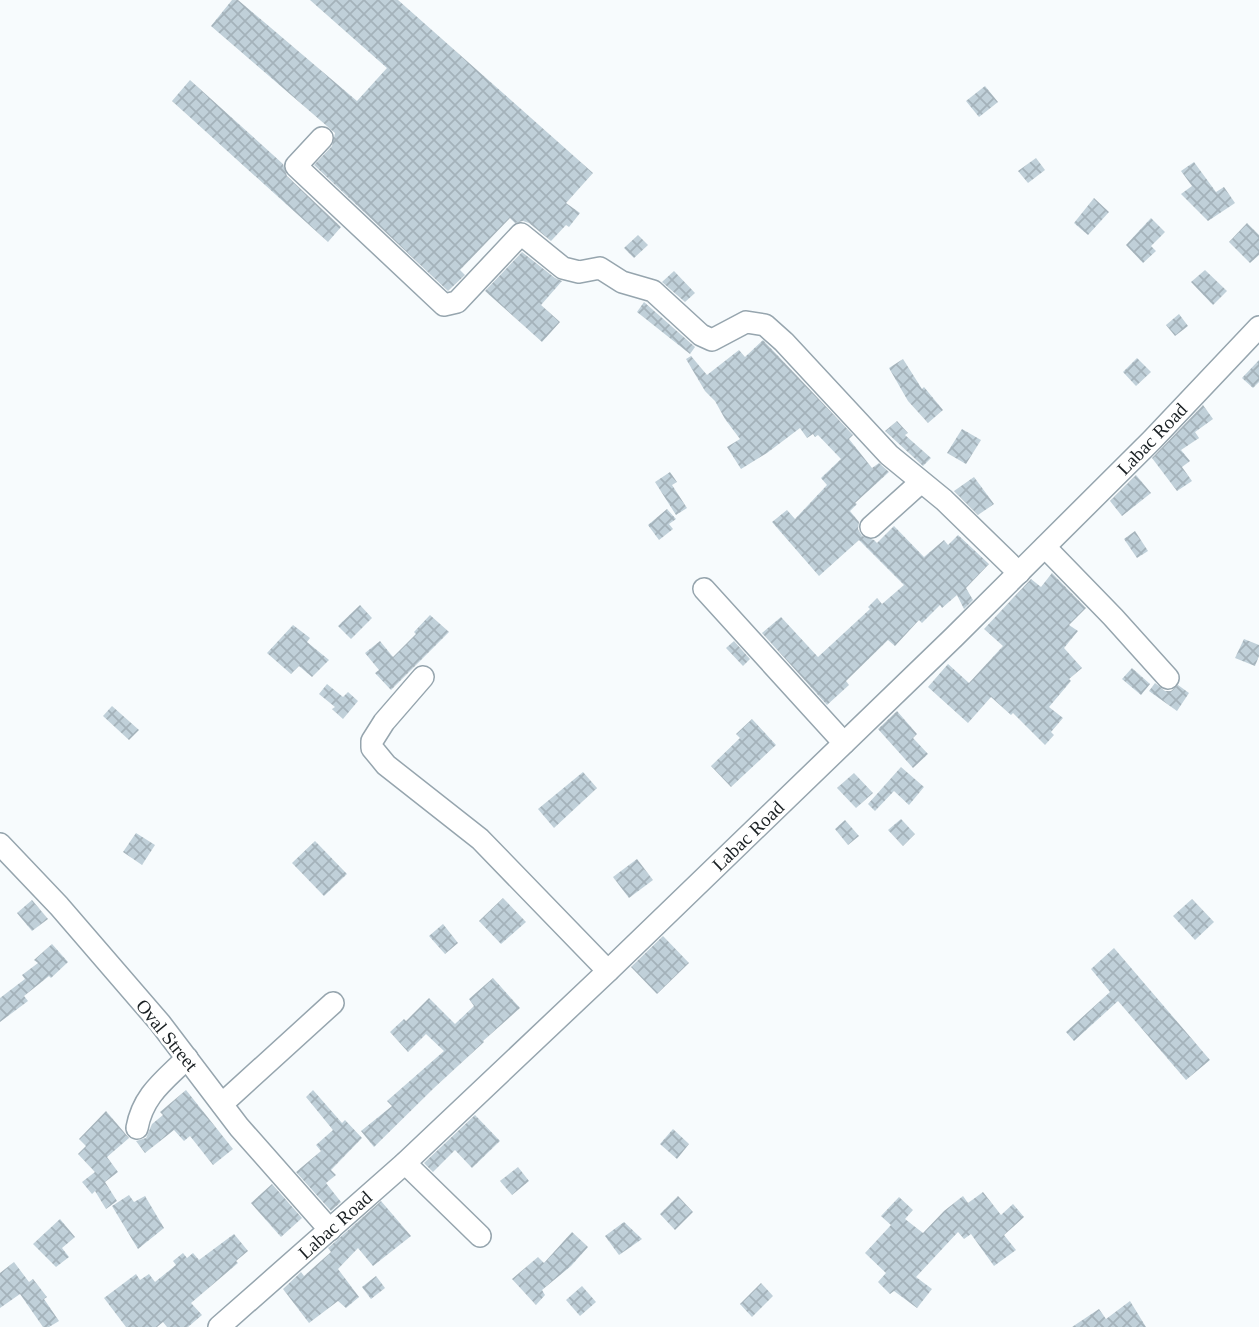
<svg xmlns="http://www.w3.org/2000/svg" width="1259" height="1327" viewBox="0 0 1259 1327" font-family="Georgia,serif">
<style>
.building{fill:url(#building-cross-hatch)}
.lines{fill:none;stroke-linecap:round;stroke-linejoin:round}
.minor-casing{stroke:#96a5ae;stroke-width:24}
.minor{stroke:#fff;stroke-width:21}
.labels{text-anchor:middle;dominant-baseline:central;stroke-width:5;stroke-linejoin:round;paint-order:stroke}
.street-label{font-size:19px;fill:#1a2023;stroke:#fff}
</style>
<defs>
<pattern id="building-cross-hatch" width="8" height="8" patternUnits="userSpaceOnUse" patternTransform="scale(1.75)"><rect width="8" height="8" fill="#c0d0d9"/><path d="M0 0l8 8M0 8l8-8" fill="none" stroke="#a4b2ba"/></pattern>
</defs>
<rect width="100%" height="100%" fill="#f7fbfd"/>
<g class="building">
<path d="M232,0H238L357,101L387,68L310,0H398L593,173L566,203L580,213L569,227L566,225L551,241L529,223L523,221L515,223L510,218L460,270L465,275L448,291L314,165L332,146L335,133L211,26Z"/>
<path d="M190,80L283,164L287,176L341,227L328,242L172,101Z"/>
<path d="M985,86L998,102L979,117L966,101Z"/>
<path d="M1036,158L1045,170L1028,183L1018,171Z"/>
<path d="M1194,162L1216,192L1224,187L1235,203L1208,221L1181,194L1192,186L1181,171Z"/>
<path d="M1094,198L1109,212L1088,235L1074,223Z"/>
<path d="M1151,218L1165,232L1151,246L1156,251L1143,263L1126,245Z"/>
<path d="M1247,223L1259,235V255L1250,263L1229,242Z"/>
<path d="M638,235L648,245L634,258L624,248Z"/>
<path d="M522,252L555,278L562,281L541,305L560,322L542,342L485,291Z"/>
<path d="M1205,270L1227,291L1213,305L1191,282Z"/>
<path d="M674,271L695,293L685,302L662,282Z"/>
<path d="M644,302L695,347L690,354L637,312Z"/>
<path d="M1179,314L1188,326L1175,336L1166,325Z"/>
<path d="M763,340L853,435L849,439L872,468L879,463L889,472L855,503L857,504L850,511L859,522L858,529L862,536L874,540L877,543L894,526L924,557L944,540L948,545L958,535L989,564L966,588L973,600L964,609L957,595L942,608L940,605L922,623L919,620L895,646L888,640L846,681L849,685L827,705L762,633L781,617L818,657L870,609L868,607L877,598L882,604L904,585L859,540L819,576L772,522L787,510L795,519L827,485L821,478L841,459L818,435L815,437L813,434L807,438L800,428L767,453L741,469L727,447L740,439L725,419L715,401L705,391L686,359L691,356L707,375L739,350L745,357Z"/>
<path d="M1137,358L1151,372L1136,386L1123,372Z"/>
<path d="M903,359L922,389L924,387L943,410L928,423L908,401L889,368Z"/>
<path d="M1259,360V382L1253,388L1242,378Z"/>
<path d="M1203,405L1213,419L1195,432L1199,438L1181,450L1190,461L1182,467L1192,481L1177,491L1152,458Z"/>
<path d="M897,421L908,433L905,435L931,458L923,466L885,431Z"/>
<path d="M962,429L981,440L966,464L947,453Z"/>
<path d="M670,472L677,482L672,485L687,508L676,515L655,482Z"/>
<path d="M1136,475L1151,493L1122,516L1110,501Z"/>
<path d="M974,477L994,504L978,515L954,491Z"/>
<path d="M667,509L676,519L669,524L673,529L659,540L648,525Z"/>
<path d="M1135,531L1148,551L1137,558L1124,539Z"/>
<path d="M1052,573L1086,608L1069,625L1078,631L1064,648L1082,668L1069,679L1071,681L1049,707L1063,718L1051,732L1054,735L1045,745L1013,713L1011,715L991,697L968,723L928,687L948,664L969,683L1003,646L984,629L1031,579L1041,587Z"/>
<path d="M360,605L372,618L351,639L338,626Z"/>
<path d="M430,615L449,632L391,690L375,673L379,670L365,653L380,641L393,657L416,634L414,632Z"/>
<path d="M293,625L310,638L307,642L329,660L312,677L299,666L291,674L267,653Z"/>
<path d="M1244,639L1259,645V656L1255,666L1235,658Z"/>
<path d="M734,641L750,659L743,666L726,648Z"/>
<path d="M1132,668L1150,684L1141,695L1122,679Z"/>
<path d="M1155,683L1165,691H1171L1178,685L1189,693L1177,711L1149,691Z"/>
<path d="M327,684L343,697L348,692L358,701L343,719L332,709L335,707L319,694Z"/>
<path d="M112,706L139,730L129,740L103,716Z"/>
<path d="M897,711L917,734L913,738L928,754L913,768L878,729Z"/>
<path d="M752,719L776,745L731,787L711,766L740,738L736,734Z"/>
<path d="M901,767L924,787L909,805L894,791L875,811L868,804Z"/>
<path d="M583,772L597,788L554,828L538,809Z"/>
<path d="M854,773L873,793L856,808L837,788Z"/>
<path d="M901,819L915,834L903,846L888,830Z"/>
<path d="M845,820L859,836L848,845L835,829Z"/>
<path d="M136,833L155,845L142,865L123,852Z"/>
<path d="M315,841L347,874L324,896L292,863Z"/>
<path d="M637,859L653,880L629,898L613,877Z"/>
<path d="M503,898L526,922L501,944L479,921Z"/>
<path d="M1192,899L1214,922L1195,940L1173,916Z"/>
<path d="M32,900L48,919L32,931L17,913Z"/>
<path d="M443,924L458,943L445,954L429,936Z"/>
<path d="M663,936L689,963L657,994L631,967Z"/>
<path d="M52,944L68,962L51,978L49,976L24,996L28,1001L0,1022V998L25,979L22,975L38,963L34,960Z"/>
<path d="M1114,948L1210,1060L1186,1080L1118,1001L1074,1041L1066,1032L1110,992L1091,969Z"/>
<path d="M493,978L520,1008L483,1041L484,1042L434,1088L374,1147L361,1131L392,1106L387,1101L444,1051L426,1034L408,1052L390,1032L404,1019L406,1021L429,998L455,1024L474,1006L469,999Z"/>
<path d="M186,1090L233,1149L213,1165L190,1136L184,1141L174,1130L145,1153L136,1141L146,1138L152,1124L163,1115L160,1112Z"/>
<path d="M313,1090L342,1123L345,1120L362,1138L331,1170L336,1175L326,1183L341,1202L331,1211L296,1172L321,1151L316,1145L333,1130L306,1097Z"/>
<path d="M106,1111L129,1138L107,1157L118,1172L105,1182L117,1201L106,1209L95,1191L92,1194L82,1182L95,1172L78,1154L86,1146L79,1139Z"/>
<path d="M475,1115L500,1141L472,1168L455,1150L433,1172L424,1163Z"/>
<path d="M673,1129L689,1144L677,1159L660,1144Z"/>
<path d="M518,1167L529,1181L512,1195L500,1181Z"/>
<path d="M272,1184L302,1218L281,1237L251,1203Z"/>
<path d="M983,1192L1001,1215L1013,1204L1024,1217L1004,1235L1016,1250L994,1266L971,1234L964,1239L958,1232L916,1277L932,1289L917,1308L894,1291L890,1294L878,1282L886,1273L865,1253L891,1225L881,1216L899,1197L913,1210L905,1219L923,1233L944,1211L963,1196L968,1203Z"/>
<path d="M129,1195L134,1202L145,1196L164,1228L138,1249L112,1206Z"/>
<path d="M678,1196L693,1212L675,1230L660,1214Z"/>
<path d="M381,1201L411,1236L373,1266L358,1248L338,1269L359,1297L346,1308L338,1301L309,1323L283,1289L301,1272L304,1276L331,1252L328,1248Z"/>
<path d="M60,1219L75,1237L62,1248L69,1257L56,1267L33,1244Z"/>
<path d="M624,1222L642,1239L619,1255L605,1236Z"/>
<path d="M572,1232L588,1247L571,1266L542,1290L545,1295L536,1305L512,1279L538,1257L544,1263Z"/>
<path d="M234,1234L248,1251L236,1261L238,1263L191,1303L202,1315L188,1327H167L163,1322L157,1327H126L104,1298L136,1274L140,1280L149,1274L155,1282L176,1265L173,1261L183,1253L187,1258L193,1253L199,1260Z"/>
<path d="M14,1262L29,1282L33,1279L47,1297L44,1299L59,1321L49,1327H43L20,1294L0,1308V1273Z"/>
<path d="M376,1276L385,1288L371,1299L362,1287Z"/>
<path d="M761,1283L773,1296L752,1317L740,1304Z"/>
<path d="M582,1286L596,1302L580,1316L566,1300Z"/>
<path d="M1130,1301L1146,1327H1072L1099,1309L1106,1319Z"/>
</g>
<g class="lines">
<g class="minor-casing">
<g id="minor">
<path d="M322,138L296,166L444,305L457,302L521,234L563,268L579,272L600,268L622,282L653,291L701,335L712,340L746,322L765,325L784,342L889,455L944,500L1019,573"/>
<path d="M871,527L921,482"/>
<path d="M1045,547L1113,617L1168,678"/>
<path d="M704,589L844,743"/>
<path d="M423,677L384,722L372,741V748L386,765L480,839L608,971"/>
<path d="M0,844L59,906L160,1023L239,1127L330,1230"/>
<path d="M222,1104L333,1003"/>
<path d="M137,1128C143,1095 164,1081 187,1058"/>
<path d="M405,1163L480,1236"/>
<path d="M219,1327L405,1163L608,971L954,637L1152,440L1259,327"/>
</g>
</g>
<use href="#minor" class="minor"/>
</g>
<g class="labels">
<g class="street-label">
<text transform="translate(1152 439) rotate(-46)">Labac Road</text>
<text transform="translate(748 836) rotate(-44)">Labac Road</text>
<text transform="translate(167 1035) rotate(51)">Oval Street</text>
<text transform="translate(335 1225) rotate(-42)">Labac Road</text>
</g>
</g>
</svg>
